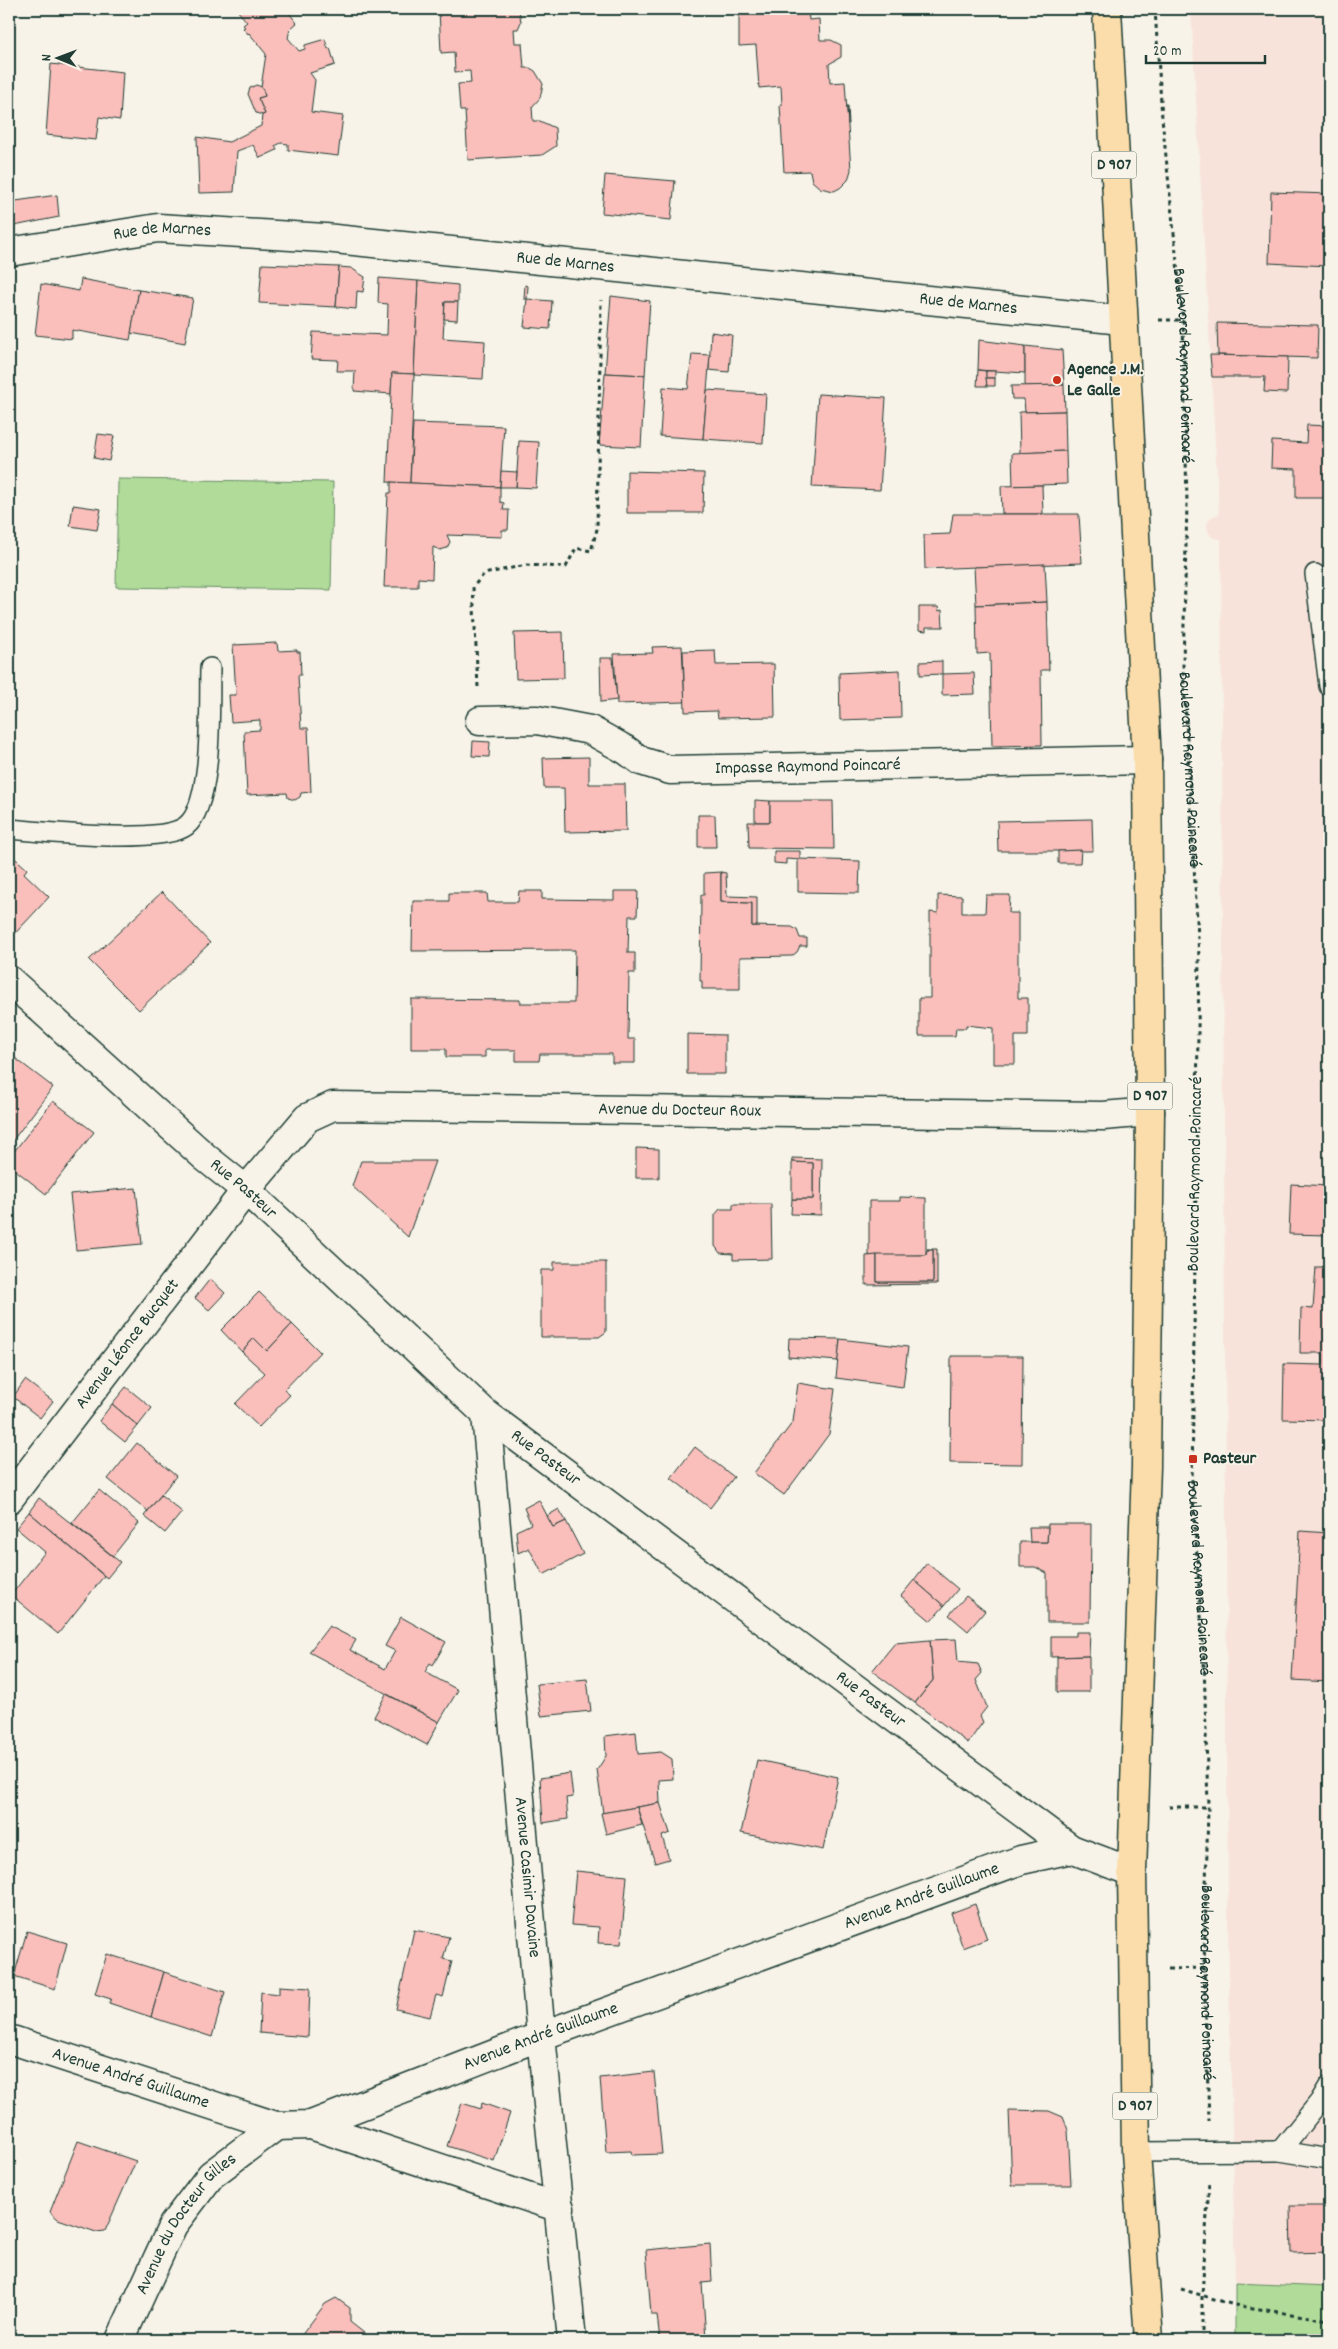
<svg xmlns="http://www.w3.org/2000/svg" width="1338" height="2349" viewBox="0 0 1338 2349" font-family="Dekko,sans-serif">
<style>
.built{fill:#f8e3da}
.green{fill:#b0db99;stroke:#688c66}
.building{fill:#fabebb;stroke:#1f3d34}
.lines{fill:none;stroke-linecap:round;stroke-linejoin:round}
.service-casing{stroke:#1f3d34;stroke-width:22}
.minor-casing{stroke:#1f3d34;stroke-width:31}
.primary-casing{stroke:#1f3d34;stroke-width:31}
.path{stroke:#1f3d34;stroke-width:3;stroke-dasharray:4 4;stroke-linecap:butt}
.service{stroke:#f7f3e8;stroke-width:19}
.minor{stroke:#f7f3e8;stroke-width:28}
.primary{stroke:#fbddab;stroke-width:28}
.poi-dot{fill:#c8321e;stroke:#f7f3e8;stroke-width:2}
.labels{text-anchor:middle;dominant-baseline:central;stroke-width:4;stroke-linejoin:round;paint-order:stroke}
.shield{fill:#f7f3e8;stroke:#60746a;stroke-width:1}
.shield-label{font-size:16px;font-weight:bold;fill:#1f3d34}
.street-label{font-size:18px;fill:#1f3d34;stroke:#f7f3e8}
.poi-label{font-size:18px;font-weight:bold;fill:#1f3d34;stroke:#f7f3e8;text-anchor:start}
</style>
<rect width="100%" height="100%" fill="#f7f3e8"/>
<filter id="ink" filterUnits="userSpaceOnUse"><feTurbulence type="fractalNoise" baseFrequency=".02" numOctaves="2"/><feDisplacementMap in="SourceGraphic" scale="10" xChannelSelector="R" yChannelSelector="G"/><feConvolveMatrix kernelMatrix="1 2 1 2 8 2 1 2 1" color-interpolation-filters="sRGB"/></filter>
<g filter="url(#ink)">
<path class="built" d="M1191,9H1329V2287L1235,2283L1228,1927L1221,539L1213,538L1208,532L1207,524L1211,517L1219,514Z"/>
<g class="green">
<path d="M118,479L333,482L331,590L116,587Z"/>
<path d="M1235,2283L1329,2287V2340H1235Z"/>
</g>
<g class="building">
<path d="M286,9L297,23L290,29L288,38L299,51L305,49V45L325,39L328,49L330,48L335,65L310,73L315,80L311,112L343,116L338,156L288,150V144L281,143L275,146L277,150L260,158L253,145L237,151L234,192L199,193L197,137L229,142L261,126L262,115L265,114L258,98L265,96L261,87L266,54L249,33L248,34L243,28L245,27L243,25L247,22L237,10Z"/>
<path d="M439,9H519L521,22L518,29H514L515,43H522L524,68H530L535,71L543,84L540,98L532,107L533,121H540L555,128L556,146L542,155L468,160L465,111H460L458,84L471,83L470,71L455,72L454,52L441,53Z"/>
<path d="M739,9H808L809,20L819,19L820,40H831L841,45V57L829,64L830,83L845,82L851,170L848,180L840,188L834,191L820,188L812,181L810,171L784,172L780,105H782L781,86L759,88L756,45L739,46Z"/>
<path d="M51,64L123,72L120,120L99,117L96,140L46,135Z"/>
<path d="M256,85L262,87L265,96L258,98L265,114L262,115L256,113L248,94L250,88Z"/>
<path d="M847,106H848L849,124H848Z"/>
<path d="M605,175L675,181L671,220L602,213Z"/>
<path d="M1271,192L1329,194L1328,266L1269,263Z"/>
<path d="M57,195L59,217L9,227V202Z"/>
<path d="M262,264L339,267L336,307L259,303Z"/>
<path d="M339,267L351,268L365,277L363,292L357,291L356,309L336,307Z"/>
<path d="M379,278L418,281L414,374L392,373L391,394L354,391L355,371H337L338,360L311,359L313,332L387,335L388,304L378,303Z"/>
<path d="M81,279L139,290L130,340L72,330V339L35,335L41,284L79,291Z"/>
<path d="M418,281L458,285V302H445L443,338L485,341L483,379L414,375Z"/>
<path d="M525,285L528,286L527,299H524Z"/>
<path d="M139,290L193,298L185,343L131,333Z"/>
<path d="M611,296L650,301L645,375L605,373Z"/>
<path d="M527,299L552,301L550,329L524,327Z"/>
<path d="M445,302H458L457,320L444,319Z"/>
<path d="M1217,323L1318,325L1317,358L1218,355Z"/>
<path d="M711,332L732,335L729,372L709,370Z"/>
<path d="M979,340L1025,346V373L978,370Z"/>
<path d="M1025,346L1062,350L1064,385L1025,386Z"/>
<path d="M692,354L710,355L703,439L660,436L663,387L688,389Z"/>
<path d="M1210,355L1288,357L1287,393L1264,392L1265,377H1212Z"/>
<path d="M978,370L986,371L987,386H977Z"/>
<rect x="986" y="371" width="9" height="7"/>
<path d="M392,373L414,374L410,483L387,482Z"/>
<path d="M605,373L645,375L641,447L599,445Z"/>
<path d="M986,378H995V386H987Z"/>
<path d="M1064,385L1065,411L1025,412L1024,399H1012L1011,386Z"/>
<path d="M707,390L766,394L763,443L703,439Z"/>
<path d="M818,394L886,398L880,490L812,487Z"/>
<path d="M1065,411L1066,451L1020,453L1019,412Z"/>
<path d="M413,423L504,426L500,487L410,483Z"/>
<path d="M1307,425L1328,426L1327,498H1296V469L1271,468L1272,441L1306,443Z"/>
<path d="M98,434L114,436L109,461L94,458Z"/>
<path d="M519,441L539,442L536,488L516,487Z"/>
<path d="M1066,451L1067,484L1013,486L1012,453Z"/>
<path d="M501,471L517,472L516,487H500Z"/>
<path d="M627,471L704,473L703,513H627Z"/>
<path d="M391,482L500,487V502L504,503L503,510H509L508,530H502V537L447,535L450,542L447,548L440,550L433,547L432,579L418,578V587H384L388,493H391Z"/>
<path d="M1042,485L1043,514H1002L1001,486Z"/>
<path d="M73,505L101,509L97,530L70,526Z"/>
<path d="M953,514H1079L1082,563L925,569L924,535L950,534Z"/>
<path d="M1045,564L1047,602L976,605L974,567Z"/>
<path d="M1047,602L1049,670H1041L1042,745L992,746L990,653L977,654L976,605Z"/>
<path d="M919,607H938L939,611L942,610L943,627H926V631L919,630Z"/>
<path d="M563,632L564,678L516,679L514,633Z"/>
<path d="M277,643L278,651L297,650V652H300L301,675H298L301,728H308L311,792L301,793L300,797L295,800L288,798L287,793L247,795L244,731L260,730V720L231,722L229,695H236L233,645Z"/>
<path d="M682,646L685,702L617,704L614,654L653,653L652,647Z"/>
<path d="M715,650L716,665L774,664L775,717L718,718L717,711L685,712L683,651Z"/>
<path d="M600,658H613L617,700L601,702Z"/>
<path d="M942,661V674L920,675V662Z"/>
<path d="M900,670L901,718L840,720L839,673Z"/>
<path d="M974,673L975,694L942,695V674Z"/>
<path d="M473,741L490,742L489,757L472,756Z"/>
<path d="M589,757V784H625L626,831L565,832L564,788H544L543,758Z"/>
<path d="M755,800L770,801V822H755Z"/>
<path d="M770,801H833L834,849L749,848L748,822H770Z"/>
<path d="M698,815H715L716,847H698Z"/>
<path d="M1092,819L1093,851H998L997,821Z"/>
<path d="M1081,850L1080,863H1058V851Z"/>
<path d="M774,851H800V860L786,859V864L774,863Z"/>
<path d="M9,853L27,869L24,873L49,897L9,940Z"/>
<path d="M798,859L860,861L859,893L798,892Z"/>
<path d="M721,872V902L752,903V926L792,927L797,930L800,938H807V946H800L797,952L792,956L740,957V989H702V981H700L701,895H704V873Z"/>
<path d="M721,872L726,873L727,896L757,897V926H752V903L721,902Z"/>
<path d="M519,891H542V899L614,900V891H638L637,916H629L628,953H635V973H629L628,1039H635V1063H612V1054H540L539,1061H516V1050H485V1057H446V1049H411V999L520,1000V1003H574L575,950L412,951L413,901H449V893H487L488,902H518Z"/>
<path d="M162,892L210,943L139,1010L89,960Z"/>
<path d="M938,895L962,896V913H985L986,895H1010L1009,913H1018V998H1028V1036H1015V1064H993V1028L966,1025V1028H956L955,1036H919V998H930V912L938,913Z"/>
<path d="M687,1034L725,1035V1074H687Z"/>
<path d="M11,1055L53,1087L10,1144L9,1058Z"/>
<path d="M53,1101L94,1132L46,1194L9,1165V1158Z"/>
<path d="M636,1148L659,1149V1178H636Z"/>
<path d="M792,1158L822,1159L821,1215L791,1214L792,1199H813V1163L792,1162Z"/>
<path d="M361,1161H435L408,1237L352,1186Z"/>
<path d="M792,1162L813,1163V1199H792Z"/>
<path d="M1291,1184L1329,1186V1420L1283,1419L1284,1364L1323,1365V1353H1300L1301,1308L1313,1309L1316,1267H1326L1327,1235L1289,1234Z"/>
<path d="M136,1188L142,1244L76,1250L70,1194Z"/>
<path d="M900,1197L926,1198V1255L869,1256V1201H900Z"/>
<path d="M733,1204H771L772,1259L733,1260V1254L720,1253L715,1246V1215L720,1209H733Z"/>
<path d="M927,1249H937V1284L866,1285V1256L877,1255V1282H933V1250Z"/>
<path d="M927,1250H933V1282H877V1255H926Z"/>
<path d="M554,1262H606V1332L599,1337H541V1270H554Z"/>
<path d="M210,1279L225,1293L209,1310L195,1298Z"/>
<path d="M259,1292L292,1324L267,1351L254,1338L242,1352L221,1330Z"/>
<path d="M292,1324L320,1352L284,1390L290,1395L259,1427L235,1404L265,1373L242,1352L254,1338L267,1351Z"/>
<path d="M789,1338L840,1339L838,1361L788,1357Z"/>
<path d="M840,1339L908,1347L903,1387L836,1378Z"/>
<path d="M951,1356H1023L1022,1464L950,1463Z"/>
<path d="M25,1380L53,1401L40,1418L13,1397Z"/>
<path d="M798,1383L835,1389L829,1434L784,1495L754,1473L793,1422Z"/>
<path d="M126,1387L152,1408L138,1426L112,1404Z"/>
<path d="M112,1404L138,1426L125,1442L99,1421Z"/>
<path d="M137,1443L176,1476L148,1511L108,1479Z"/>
<path d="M695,1447L734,1477L710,1508L671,1478Z"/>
<path d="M99,1490L139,1523L113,1556L72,1523Z"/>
<path d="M161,1495L182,1512L165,1533L144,1516Z"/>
<path d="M39,1498L120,1562L107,1578L29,1512Z"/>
<path d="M539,1500L553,1527L566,1521L583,1554L543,1575L529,1548L518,1553L516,1531L531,1524L524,1508Z"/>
<path d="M559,1509L566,1521L553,1527L547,1516Z"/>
<path d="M29,1512L104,1576L58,1634L11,1595L45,1552L16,1528Z"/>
<path d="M1048,1524H1091L1090,1622H1047V1573L1035,1567H1020V1542H1047Z"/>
<path d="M1029,1527H1048L1047,1542H1030Z"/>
<path d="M1300,1531L1329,1533V1682L1292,1680Z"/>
<path d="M927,1563L958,1589L944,1606L914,1580Z"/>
<path d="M914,1580L944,1606L931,1621L901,1596Z"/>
<path d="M966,1596L985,1611L968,1631L949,1615Z"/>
<path d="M401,1617L446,1642L433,1665L430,1663L425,1672L458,1690L439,1722L309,1652L329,1626L356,1640L350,1650L385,1669L395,1651L385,1646Z"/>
<path d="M1076,1632H1090L1089,1656L1051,1657V1636H1076Z"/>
<path d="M956,1639L958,1662L978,1664L982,1673L976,1680L987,1707L980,1716L983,1722L968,1743L915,1703L933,1680L930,1640Z"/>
<path d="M930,1640L933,1680L915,1703L872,1671L895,1643Z"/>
<path d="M1089,1656V1692H1057V1657Z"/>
<path d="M587,1679L591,1711L541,1716L537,1684Z"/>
<path d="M386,1694L439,1722L427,1745L374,1717Z"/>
<path d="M636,1732L638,1754L661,1752L672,1759L673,1779L659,1780L660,1803L603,1813L597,1770L606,1756L605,1736Z"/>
<path d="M757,1760L838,1777L823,1850L741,1833Z"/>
<path d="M570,1773L573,1797L566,1798L568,1819L543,1823L540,1778Z"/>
<path d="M660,1803L670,1833L662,1836L669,1859L655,1863L637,1807Z"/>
<path d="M637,1807L642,1825L606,1834L601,1813Z"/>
<path d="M576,1871L627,1876L621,1944L598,1943L599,1927L571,1925Z"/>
<path d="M975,1904L987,1939L963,1948L951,1913Z"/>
<path d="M414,1930L449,1937L443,1959L452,1961L443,1997L436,1995L430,2017L396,2009Z"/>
<path d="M27,1931L67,1943L55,1989L14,1976Z"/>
<path d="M107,1954L164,1972L151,2017L109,2003L111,1999L95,1994Z"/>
<path d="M164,1972L225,1992L212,2037L151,2017Z"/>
<path d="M279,1986L310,1988L308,2037L259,2033L261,1992L279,1994Z"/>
<path d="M654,2072L662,2154L632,2155L631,2151L606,2152L600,2078Z"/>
<path d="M462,2103L481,2109L482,2103L510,2113L494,2161L447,2146Z"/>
<path d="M1009,2110L1049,2111L1063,2117L1068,2130L1071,2185H1012Z"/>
<path d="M78,2141L136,2161L105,2231L96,2232L58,2219L50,2212Z"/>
<path d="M1290,2206H1329V2252L1291,2253Z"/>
<path d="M710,2244L712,2282L702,2283L706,2338L660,2340L657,2315H651L646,2250Z"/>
<path d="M336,2298L350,2308V2322L373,2340H298L325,2304Z"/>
<path d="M149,2334L163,2340H146Z"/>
</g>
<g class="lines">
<g class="service-casing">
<g id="service">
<path d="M1315,574L1329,686"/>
<path d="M9,829C42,832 161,845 186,826C214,804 209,702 210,668"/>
<path d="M1280,2151L1320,2101L1329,2086"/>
<path d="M1136,2152L1280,2151L1329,2159"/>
</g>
</g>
<g class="minor-casing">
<g id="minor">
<path id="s2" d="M9,252L158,228L325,238L1122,320"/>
<path id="s3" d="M480,721L537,720L590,730L626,750L641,761L670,770L1147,760"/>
<path id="s4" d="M9,980L206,1158L246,1190L486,1414L1071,1849L1132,1872"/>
<path id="s5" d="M486,1414L541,2036L572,2340"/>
<path id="s6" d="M9,1499L246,1190L307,1118L333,1106L1103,1116L1150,1112"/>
<path id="s7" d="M9,2039L276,2126L311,2125L541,2036L1021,1860L1071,1849"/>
<path d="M311,2125L560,2208"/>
<path id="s8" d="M120,2340L173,2225L211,2175L276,2126"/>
</g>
</g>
<g class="primary-casing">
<path id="primary" d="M1107,9L1147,760L1150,1112L1146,1467L1132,1872L1136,2152L1149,2340"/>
</g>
<g class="path">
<path id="s1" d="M1155,9L1162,118L1183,320L1187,504L1183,664L1199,957L1192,1484L1204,1660L1208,1807L1204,1968L1209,2121"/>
<path d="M1159,320H1183"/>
<path d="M478,687L473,587L484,574L526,565L566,567L576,548L591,551L597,529L601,300"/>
<path d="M1169,1807H1208"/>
<path d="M1168,1969L1204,1968"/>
<path d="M1181,2289L1234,2305L1329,2320"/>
<path d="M1202,2340V2296L1209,2182"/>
</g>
<use href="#service" class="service"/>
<use href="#minor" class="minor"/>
<use href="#primary" class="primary"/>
</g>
</g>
<g class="poi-dot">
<circle cx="1057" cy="380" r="5"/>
<rect x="1188" y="1454" width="10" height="10" rx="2.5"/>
</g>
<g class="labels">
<g class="shield">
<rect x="1091.5" y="151.5" width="45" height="27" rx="4"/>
<rect x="1127.5" y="1082.5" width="45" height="27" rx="4"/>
<rect x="1112.5" y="2092.5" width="45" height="27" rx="4"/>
</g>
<g class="shield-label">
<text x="1114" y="165">D 907</text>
<text x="1150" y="1096">D 907</text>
<text x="1135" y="2106">D 907</text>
</g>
<g class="street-label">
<text stroke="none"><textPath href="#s2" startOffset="155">Rue de Marnes</textPath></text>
<text stroke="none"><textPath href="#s2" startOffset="560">Rue de Marnes</textPath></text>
<text stroke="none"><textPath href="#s2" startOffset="965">Rue de Marnes</textPath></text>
<text stroke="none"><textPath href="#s1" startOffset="358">Boulevard Raymond Poincaré</textPath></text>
<text stroke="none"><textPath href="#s3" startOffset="339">Impasse Raymond Poincaré</textPath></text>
<text stroke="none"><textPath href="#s1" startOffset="762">Boulevard Raymond Poincaré</textPath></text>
<text stroke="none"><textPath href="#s6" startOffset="859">Avenue du Docteur Roux</textPath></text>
<text transform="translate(1196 1174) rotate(-89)">Boulevard Raymond Poincaré</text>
<text stroke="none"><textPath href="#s4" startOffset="314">Rue Pasteur</textPath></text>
<text stroke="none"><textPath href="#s6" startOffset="195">Avenue Léonce Bucquet</textPath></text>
<text stroke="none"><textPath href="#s4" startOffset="719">Rue Pasteur</textPath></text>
<text stroke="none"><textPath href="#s1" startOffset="1571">Boulevard Raymond Poincaré</textPath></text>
<text stroke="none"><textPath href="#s4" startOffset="1124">Rue Pasteur</textPath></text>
<text stroke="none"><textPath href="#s5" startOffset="465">Avenue Casimir Davaine</textPath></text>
<text stroke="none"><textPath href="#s7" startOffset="968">Avenue André Guillaume</textPath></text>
<text stroke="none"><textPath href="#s1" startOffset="1976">Boulevard Raymond Poincaré</textPath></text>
<text stroke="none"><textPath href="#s7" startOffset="562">Avenue André Guillaume</textPath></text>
<text stroke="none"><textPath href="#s7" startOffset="128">Avenue André Guillaume</textPath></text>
<text stroke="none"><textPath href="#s8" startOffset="135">Avenue du Docteur Gilles</textPath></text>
</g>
<g class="poi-label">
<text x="1067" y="370">Agence J.M.<tspan x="1067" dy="21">Le Galle</tspan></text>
<text x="1203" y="1459">Pasteur</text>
</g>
</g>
<rect width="1338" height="2349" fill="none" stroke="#f7f3e8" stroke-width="30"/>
<rect x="15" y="15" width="1308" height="2319" fill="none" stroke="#1f3d34" stroke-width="2" filter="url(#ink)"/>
<g transform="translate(58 58) rotate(271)" stroke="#f7f3e8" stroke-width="4" paint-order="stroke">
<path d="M0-4L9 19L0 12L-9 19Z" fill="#1f3d34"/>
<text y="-8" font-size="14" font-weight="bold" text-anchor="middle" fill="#1f3d34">N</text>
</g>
<path d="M1146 55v8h119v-8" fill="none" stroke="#1f3d34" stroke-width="2.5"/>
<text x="1153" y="55" font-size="15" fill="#1f3d34" stroke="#f7f3e8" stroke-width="4" paint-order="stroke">20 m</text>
</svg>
